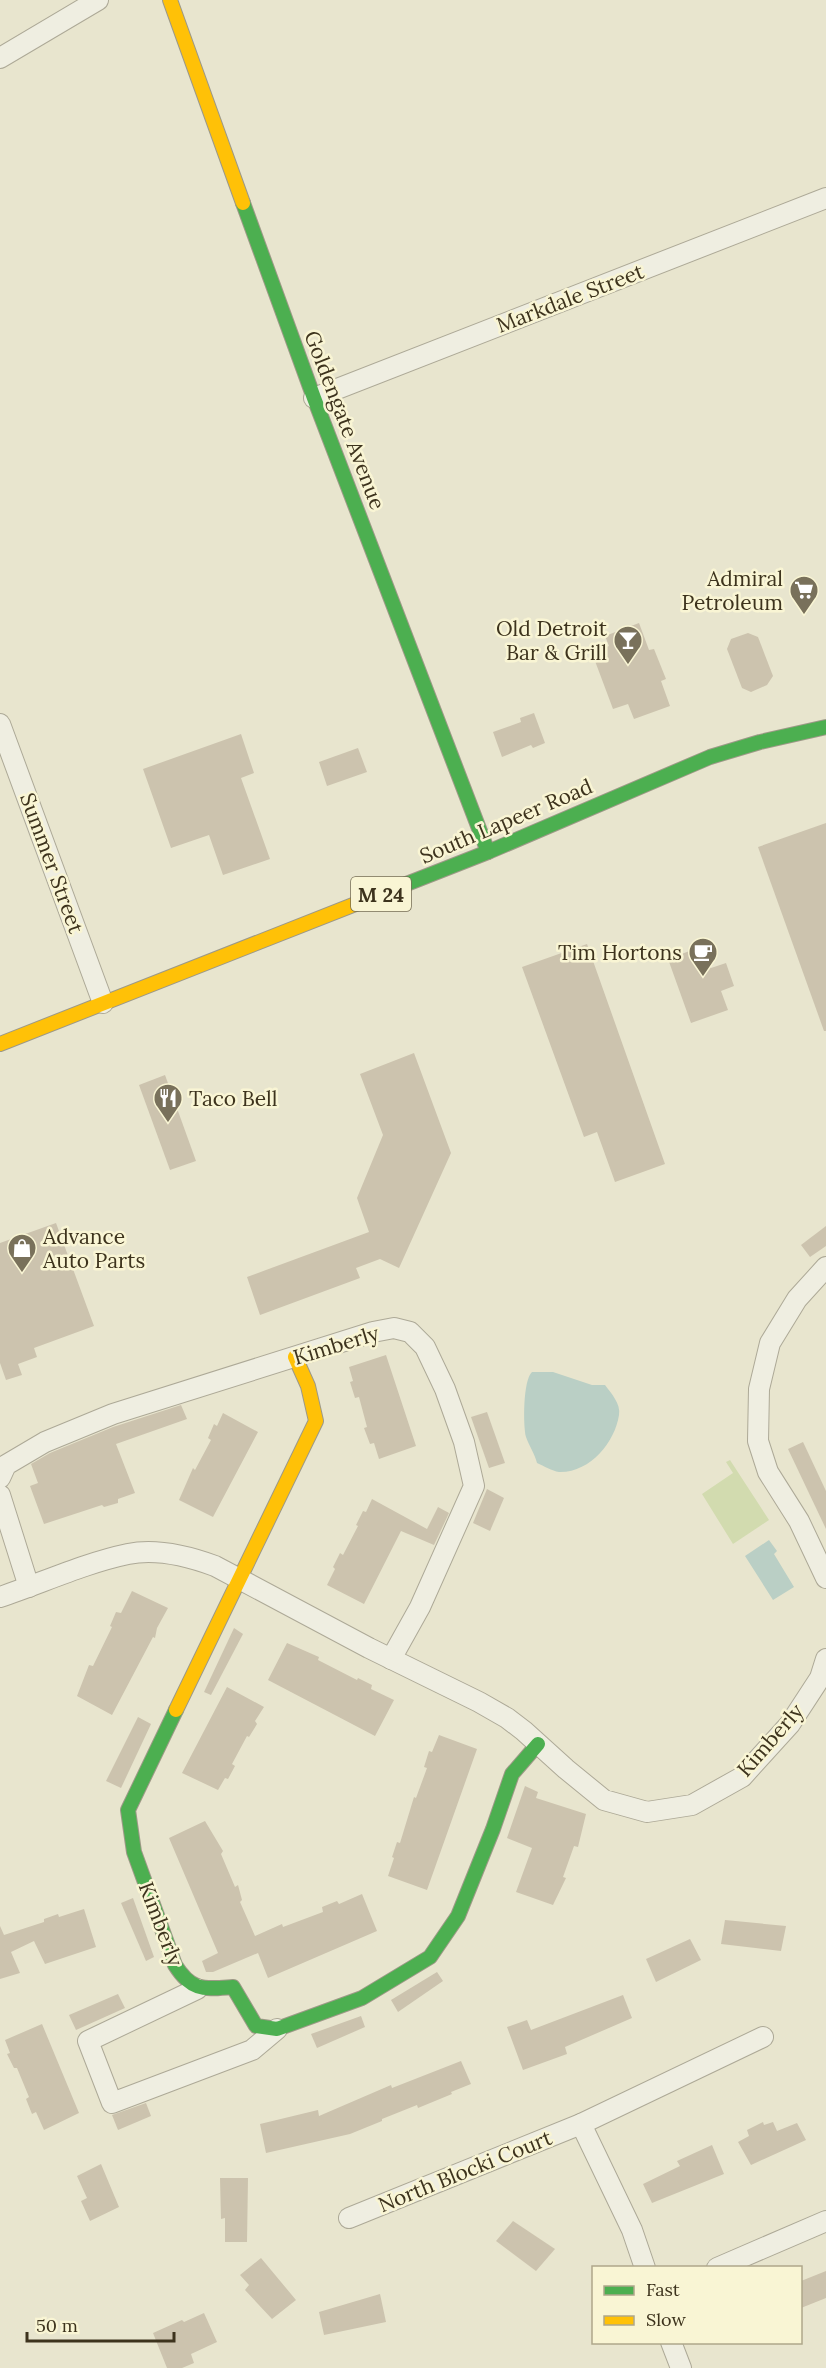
<svg xmlns="http://www.w3.org/2000/svg" width="826" height="2368" viewBox="0 0 826 2368" font-family="Lora,serif">
<style>
.green{fill:#d2dbaf}
.water{fill:#bacfc5}
.building{fill:#ccc3ae}
.lines{fill:none;stroke-linecap:round;stroke-linejoin:round}
.street-casing{stroke:#ada997;stroke-width:22}
.fast-casing{stroke:#9d9987;stroke-width:16}
.slow-casing{stroke:#9d9987;stroke-width:16}
.street{stroke:#efeee1;stroke-width:20}
.fast{stroke:#4caf50;stroke-width:14}
.slow{stroke:#ffc107;stroke-width:14}
.labels{text-anchor:middle;dominant-baseline:central;stroke-width:5;stroke-linejoin:round;paint-order:stroke}
.shield{fill:#f9f5d4;stroke:#756d54;stroke-width:1.5}
.shield-label{font-size:20px;font-weight:bold;fill:#3d331d}
.street-label{font-size:21px;fill:#3d331d;stroke:#f9f5d4}
.poi-label{font-size:21px;fill:#3d331d;stroke:#f9f5d4;text-anchor:end}
</style>
<rect width="100%" height="100%" fill="#e8e5ce"/>
<path class="green" d="M730,1460L769,1520L733,1544L702,1494L733,1473L726,1462Z"/>
<g class="water">
<path d="M532,1372H553L592,1385H605C611,1393 621,1404 619,1415C615,1442 590,1473 559,1472C552,1471 544,1466 537,1463C535,1454 529,1446 526,1437C523,1425 523,1380 532,1372Z"/>
<path d="M769,1540L777,1551L774,1554L794,1587L773,1600L745,1556Z"/>
</g>
<g class="building">
<path d="M639,623L649,650L654,649L666,679L661,681L670,706L634,719L628,704L613,709L592,653L609,646L605,636Z"/>
<path d="M748,633L758,637L773,676L767,685L751,692L742,688L727,649L731,639Z"/>
<path d="M534,713L545,743L533,748L531,745L502,757L493,732L521,722L520,718Z"/>
<path d="M241,734L254,773L241,778L270,859L223,875L209,835L171,848L143,769Z"/>
<path d="M358,748L367,772L327,786L319,762Z"/>
<path d="M826,823V1031H824L758,847Z"/>
<path d="M587,944L665,1164L615,1182L597,1132L584,1137L522,967Z"/>
<path d="M703,946L711,968L726,963L734,986L721,991L728,1010L691,1023L668,959Z"/>
<path d="M414,1053L451,1153L399,1268L380,1259L356,1268L360,1278L260,1315L247,1277L369,1232L357,1198L383,1135L360,1074Z"/>
<path d="M165,1075L196,1161L170,1170L139,1085Z"/>
<path d="M56,1223L94,1326L34,1348L37,1357L18,1364L22,1375L6,1380L0,1363V1243Z"/>
<path d="M826,1226V1246L810,1257L801,1245Z"/>
<path d="M386,1355L416,1446L379,1459L374,1443L370,1444L364,1428L367,1427L359,1397L355,1398L350,1382L353,1381L349,1367Z"/>
<path d="M181,1405L187,1419L116,1444L135,1493L118,1499V1503L104,1507L102,1505L44,1524L30,1486L38,1483L31,1464L50,1453L113,1427Z"/>
<path d="M487,1412L505,1463L489,1468L471,1417Z"/>
<path d="M223,1413L258,1432L213,1517L179,1500L193,1468L195,1470L211,1440L208,1438L214,1424L217,1426Z"/>
<path d="M803,1442L826,1491V1529L788,1449Z"/>
<path d="M487,1489L504,1498L490,1531L473,1523Z"/>
<path d="M372,1499L427,1529L438,1507L449,1513L434,1545L401,1531L364,1604L327,1585L335,1569L333,1567L340,1553L343,1555L358,1526L356,1525L363,1511L366,1512Z"/>
<path d="M132,1591L168,1608L157,1628L155,1638L153,1637L112,1715L77,1696L89,1665L93,1666L112,1627L110,1626L116,1612L121,1613Z"/>
<path d="M234,1628L243,1634L211,1695L204,1692Z"/>
<path d="M287,1643L319,1657L318,1660L357,1680L358,1678L372,1685L371,1689L394,1700L375,1736L268,1680Z"/>
<path d="M227,1687L264,1707L255,1721L257,1724L249,1737L247,1736L232,1764L235,1766L228,1779L225,1778L218,1790L182,1773Z"/>
<path d="M138,1717L151,1724L121,1788L106,1781Z"/>
<path d="M439,1735L477,1749L427,1890L388,1876L394,1858L392,1857L397,1842L400,1843L414,1797L416,1798L427,1768L424,1767L429,1751L432,1752Z"/>
<path d="M525,1786L538,1792L536,1798L586,1814L578,1847L574,1846L563,1877L566,1878L553,1905L516,1892L532,1848L507,1838Z"/>
<path d="M205,1821L223,1851L221,1854L235,1887L238,1885L242,1900L240,1902L255,1936L282,1924L283,1927L323,1912L322,1907L337,1901L339,1904L362,1894L377,1931L268,1978L258,1953L213,1972H206L202,1961L218,1953L169,1838Z"/>
<path d="M133,1898L154,1957L146,1961L121,1903Z"/>
<path d="M84,1909L96,1947L45,1964L34,1941L11,1952L20,1973L0,1979V1926L4,1935L44,1922V1919L58,1914L59,1917Z"/>
<path d="M725,1920L786,1926L781,1951L721,1944Z"/>
<path d="M690,1939L701,1960L656,1982L646,1959Z"/>
<path d="M437,1972L443,1981L398,2012L391,2000Z"/>
<path d="M118,1994L125,2008L76,2030L69,2015Z"/>
<path d="M623,1995L632,2018L565,2047L567,2054L523,2070L507,2027L527,2020L531,2030Z"/>
<path d="M361,2016L365,2027L317,2048L311,2034Z"/>
<path d="M42,2024L79,2113L44,2130L36,2112L32,2114L26,2099L29,2097L17,2068H14L7,2054L10,2053L5,2040Z"/>
<path d="M461,2061L471,2084L451,2092L452,2094L418,2108L417,2105L382,2119V2121L350,2134L266,2153L260,2124L318,2110L319,2116L391,2085L392,2088Z"/>
<path d="M146,2103L151,2116L118,2130L112,2115Z"/>
<path d="M763,2122L764,2125L773,2122L777,2131L797,2123L806,2140L751,2165L738,2142L749,2136L747,2130Z"/>
<path d="M712,2145L724,2174L652,2203L643,2184L680,2166L677,2161Z"/>
<path d="M101,2164L119,2207L90,2221L81,2201L87,2198L77,2176Z"/>
<path d="M220,2178H248L247,2242H225V2218L221,2219Z"/>
<path d="M513,2221L555,2249L536,2271L496,2241Z"/>
<path d="M261,2258L296,2300L272,2319L245,2290L249,2285L240,2275Z"/>
<path d="M826,2271V2298L801,2308V2281Z"/>
<path d="M380,2294L386,2322L324,2335L319,2312Z"/>
<path d="M204,2313L217,2342L191,2354L194,2363L182,2368H167L153,2333L182,2320L184,2322Z"/>
</g>
<g class="lines">
<g class="street-casing">
<g id="street">
<path d="M0,58L98,0"/>
<path d="M314,398L826,198"/>
<path d="M0,724L103,1003"/>
<path d="M826,1267L797,1299L770,1343L759,1389L758,1441L768,1472L799,1521L826,1578"/>
<path d="M0,1478L6,1465L45,1442L113,1414L373,1332L394,1328L410,1332L425,1347L445,1389L464,1442L474,1486L420,1607L391,1659"/>
<path d="M0,1495L29,1587"/>
<path d="M0,1597C42,1583 85,1563 128,1554C157,1548 188,1556 215,1566L369,1648L479,1702L507,1718L524,1731L566,1769L604,1800L647,1812L692,1805L742,1777L790,1724L820,1678L826,1659"/>
<path d="M197,1989L88,2041L112,2103L252,2050L277,2029"/>
<path d="M581,2124L632,2230L645,2268"/>
<path d="M349,2218L581,2124L763,2037"/>
<path d="M717,2268L826,2221"/>
<path d="M671,2342L681,2368"/>
</g>
</g>
<g class="fast-casing">
<g id="fast">
<path d="M243,203L314,398L488,852"/>
<path d="M386,892L488,852L710,757L760,742L826,727"/>
<path d="M176,1710L128,1810L134,1852L175,1965C192,1992 204,1989 233,1987L256,2026L277,2029L362,1998L430,1957L458,1916L493,1829L512,1774L538,1744"/>
</g>
</g>
<g class="slow-casing">
<g id="slow">
<path d="M170,0L243,203"/>
<path d="M0,1044L386,892"/>
<path d="M176,1710L316,1421L308,1386L295,1357"/>
</g>
</g>
<use href="#street" class="street"/>
<use href="#fast" class="fast"/>
<use href="#slow" class="slow"/>
</g>
<defs>
<g id="supermarket-pin" transform="scale(1.5)"><path d="M0 17L-7.5 6A9.5 9.5 0 1 1 7.5 6Z" fill="#79715b" stroke="#f9f5d4"/><path d="M-6-5.5h2.5l.6 2H6L4.5 2H-2.5L-4.4-4H-6ZM-1.5 3.2a1.3 1.3 0 1 0 .1 0ZM3 3.2a1.3 1.3 0 1 0 .1 0Z" fill="#fff"/></g>
<g id="bar-pin" transform="scale(1.5)"><path d="M0 17L-7.5 6A9.5 9.5 0 1 1 7.5 6Z" fill="#79715b" stroke="#f9f5d4"/><path d="M-6-5H6L.8 .8V4.5H3.5V6h-7V4.5H-.8V.8Z" fill="#fff"/></g>
<g id="cafe-pin" transform="scale(1.5)"><path d="M0 17L-7.5 6A9.5 9.5 0 1 1 7.5 6Z" fill="#79715b" stroke="#f9f5d4"/><path d="M-5.5-4.5H6V0H3Q3 3.5 0 3.5H-2.5Q-5.5 3.5-5.5 0ZM3-3.2v2h1.7v-2ZM-6 4.5H4V6H-6Z" fill="#fff"/></g>
<g id="restaurant-pin" transform="scale(1.5)"><path d="M0 17L-7.5 6A9.5 9.5 0 1 1 7.5 6Z" fill="#79715b" stroke="#f9f5d4"/><path d="M-5-6h1v4h1v-4h1v4h1v-4h1v5L-1.5 .5V6h-2V.5L-5-1ZM5-6V6H3V1.5H1.5Q1.5-4 5-6Z" fill="#fff"/></g>
<g id="shop-pin" transform="scale(1.5)"><path d="M0 17L-7.5 6A9.5 9.5 0 1 1 7.5 6Z" fill="#79715b" stroke="#f9f5d4"/><path d="M-5-2.5h2.3a2.7 3.5 0 0 1 5.4 0H5L5.5 6h-11ZM-1.5-2.5h3a1.5 2.3 0 0 0-3 0Z" fill="#fff"/></g>
</defs>
<g fill-rule="evenodd">
<use href="#supermarket-pin" x="804" y="590"/>
<use href="#bar-pin" x="628" y="640"/>
<use href="#cafe-pin" x="703" y="952"/>
<use href="#restaurant-pin" x="168" y="1098"/>
<use href="#shop-pin" x="22" y="1248"/>
</g>
<g class="labels">
<rect class="shield" x="351" y="877" width="60" height="34" rx="4.5"/>
<g class="shield-label">
<text x="381" y="894">M 24</text>
</g>
<g class="street-label">
<text transform="translate(570 298) rotate(-21)">Markdale Street</text>
<text transform="translate(345 420) rotate(69)">Goldengate Avenue</text>
<text transform="translate(506 821) rotate(-23)">South Lapeer Road</text>
<text transform="translate(52 863) rotate(70)">Summer Street</text>
<text transform="translate(336 1345) rotate(-17)">Kimberly</text>
<text transform="translate(770 1740) rotate(-49)">Kimberly</text>
<text transform="translate(161 1924) rotate(69)">Kimberly</text>
<text transform="translate(465 2171) rotate(-22)">North Blocki Court</text>
</g>
<g class="poi-label">
<text x="783" y="578">Admiral<tspan x="783" dy="24">Petroleum</tspan></text>
<text x="607" y="628">Old Detroit<tspan x="607" dy="24">Bar &amp; Grill</tspan></text>
<text x="682" y="952">Tim Hortons</text>
<text x="189" y="1098" text-anchor="start">Taco Bell</text>
<text x="43" y="1236" text-anchor="start">Advance<tspan x="43" dy="24">Auto Parts</tspan></text>
</g>
</g>
<rect x="592" y="2266" width="210" height="78" fill="#f9f5d4" stroke="#aea78b" stroke-width="1.5"/>
<rect x="604" y="2286" width="30" height="9" fill="#4caf50" stroke="#aea78b" stroke-width="1.5"/>
<text x="646" y="2296" font-size="18" fill="#3d331d">Fast</text>
<rect x="604" y="2316" width="30" height="9" fill="#ffc107" stroke="#aea78b" stroke-width="1.5"/>
<text x="646" y="2326" font-size="18" fill="#3d331d">Slow</text>
<path d="M27 2332v9h147v-9" fill="none" stroke="#3d331d" stroke-width="3"/>
<text x="36" y="2332" font-size="18" fill="#3d331d" stroke="#f9f5d4" stroke-width="4.5" paint-order="stroke">50 m</text>
</svg>
